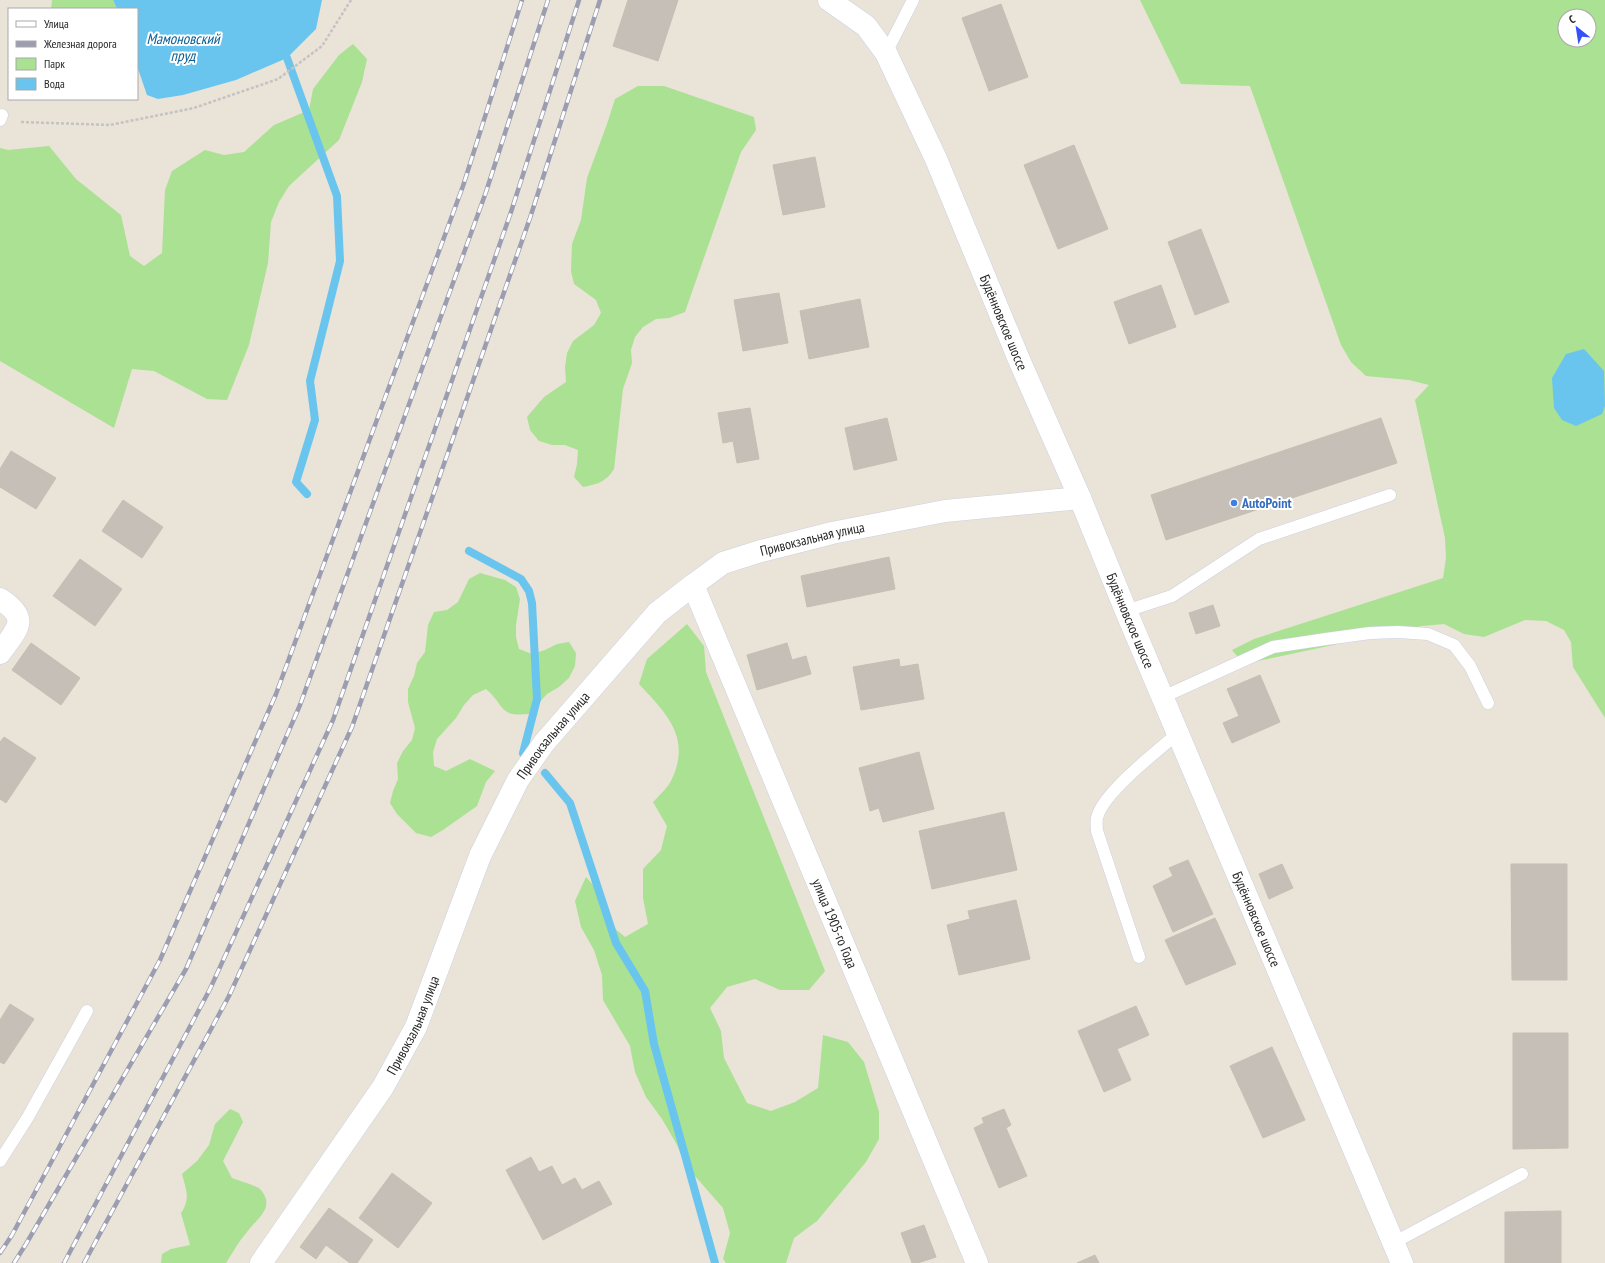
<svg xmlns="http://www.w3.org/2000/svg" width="1605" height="1263" viewBox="0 0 1605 1263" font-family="'PT Sans Narrow',sans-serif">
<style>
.green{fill:#aae193;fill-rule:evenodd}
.water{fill:#69c5ee}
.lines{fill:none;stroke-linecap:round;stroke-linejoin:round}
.stream{stroke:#69c5ee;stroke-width:8}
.building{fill:#c5bfb8;stroke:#c5bfb2}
.lane-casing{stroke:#cdd0e0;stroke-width:13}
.street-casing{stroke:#cdd0e0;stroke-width:23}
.path{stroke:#c3c3c3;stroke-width:2.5;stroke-dasharray:3 2;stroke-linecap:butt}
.lane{stroke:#fff;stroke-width:12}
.street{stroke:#fff;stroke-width:22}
.rail-casing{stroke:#9b9db1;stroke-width:4.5}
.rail{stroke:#fff;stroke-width:3;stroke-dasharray:9;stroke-linecap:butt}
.shop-dot{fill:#3f7fe0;stroke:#fff;stroke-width:1.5}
.labels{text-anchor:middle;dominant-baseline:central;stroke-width:4;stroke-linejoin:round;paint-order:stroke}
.street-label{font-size:14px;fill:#272727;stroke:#fff}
.shop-label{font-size:14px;font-weight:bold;fill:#366cbe;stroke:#fff;text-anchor:start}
.water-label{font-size:15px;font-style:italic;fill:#0d6095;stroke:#fff}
</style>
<rect width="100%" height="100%" fill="#eae3d8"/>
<g class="green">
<path d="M52,0H113L117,9H51Z"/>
<path d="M1140,0H1605V718L1573,667L1571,642L1564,630L1546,621L1525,620L1484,637L1464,634L1444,624L1422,626L1244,664L1232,650L1254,639L1443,578L1446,558L1445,538L1415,400L1429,385L1409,380L1366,376L1351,362L1341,345L1250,86L1181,84ZM1565,16H1589V40H1565Z"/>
<path d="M353,44L367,59L362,82L339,140L289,186L279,202L271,222L268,263L249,345L227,400L207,399L154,371L132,369L114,428L0,361V148L8,150L49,146L76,179L121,215L130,256L144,266L162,253L165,190L172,171L205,150L224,155L244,152L274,125L309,110L313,89L339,55Z"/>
<path d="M638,86H664L754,117L756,130L741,152L685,312L669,318L656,319L643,327L635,337L631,350L632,363L623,389L614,469C606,482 598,484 583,487L574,477L577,464L578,450L565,445H552L539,441L530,430L527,417L544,397L566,382L565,367L567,353L573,341L594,325L601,313L596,300L574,284L571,271L572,244L581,220L587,178L607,124L615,99Z"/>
<path d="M480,573L505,580L516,587L520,599L516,625V637L519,649L532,654L545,650L557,644L569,642L576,653L575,666L569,678L559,687L547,694L529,714C498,717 506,706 486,689L473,695L464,705L456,718L437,739L433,752L434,766L446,771L470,759L495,771L486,782L477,806L443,830L431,837L416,833L397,814L390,803L393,791L398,779L397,763L403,751L412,740L415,728L408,702V689L414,676L417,663L425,652L428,625L434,612L447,610L458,602L469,579Z"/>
<path d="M687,624L704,646L706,672L825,971L809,990H780L755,979L727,987L710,1008L721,1031L724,1058L747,1103L771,1111L795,1102L818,1088L823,1035L848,1042L864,1062L879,1112V1139L866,1162L817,1221L794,1238L786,1263H726L723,1259L730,1233L723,1208L687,1167L676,1143L662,1119L646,1097L635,1072L630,1046L603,1000L602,975L594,950L581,927L575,901L586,877L603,896L607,922L625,937L648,924L643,898V869L661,850L667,826L653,802C659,796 667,788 671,781C692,738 667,714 639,684L647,659Z"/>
<path d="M230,1109L239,1113L243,1122L223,1161L232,1178C239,1181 256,1185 261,1190C276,1208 256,1219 247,1232C239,1241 233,1252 226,1263H161L162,1254L171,1249L190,1245L181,1213C191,1198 186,1190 182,1174L197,1161L209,1145L215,1124Z"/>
</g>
<g class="water">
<path d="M113,0H322L316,29L287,58L236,80L183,95L158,99L147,95L137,66V9H117Z"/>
<path d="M1584,349L1604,371L1605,406L1602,414L1576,426L1562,420L1554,408L1552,378L1566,354Z"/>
</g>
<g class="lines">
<g class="stream">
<path d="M282,48L287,58L337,196L340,261L310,381L315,420L296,482L307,494"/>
<path d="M469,551L521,579L529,591L532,603L537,699L523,753"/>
<path d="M545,773L570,803L616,943L645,991L654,1044L715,1263"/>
</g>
</g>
<g class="building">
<path d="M628,0H678L658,61L613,46Z"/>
<path d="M1001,4L1028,77L989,91L962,18Z"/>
<path d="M1074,145L1108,229L1058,249L1024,165Z"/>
<path d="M815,157L825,207L783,215L773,165Z"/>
<path d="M1201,229L1229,302L1195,315L1168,242Z"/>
<path d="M1161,285L1176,327L1129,344L1114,302Z"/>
<path d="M779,293L788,343L743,351L734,300Z"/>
<path d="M860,299L869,347L809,359L800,311Z"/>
<path d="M750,408L759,459L737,463L733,441L723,443L718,413Z"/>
<path d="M887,418L897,460L854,470L845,428Z"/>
<path d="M1381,418L1397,463L1166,540L1151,495Z"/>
<path d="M11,451L56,478L36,509L0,487V469Z"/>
<path d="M123,500L163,527L142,558L102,531Z"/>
<path d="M889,557L895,589L807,607L801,576Z"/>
<path d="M80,559L122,589L95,626L53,596Z"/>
<path d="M1213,605L1220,626L1196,634L1189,613Z"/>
<path d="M31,643L80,678L61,705L12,670Z"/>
<path d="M787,643L792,660L806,656L811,674L757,690L747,655Z"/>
<path d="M899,659L900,667L918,664L924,699L861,710L853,667Z"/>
<path d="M1260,675L1280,722L1232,743L1223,723L1239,716L1227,689Z"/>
<path d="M4,737L36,758L6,803L0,799V742Z"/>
<path d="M919,752L934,809L883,822L879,808L870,811L859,768Z"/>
<path d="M1004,812L1017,870L932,889L919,831Z"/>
<path d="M1188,860L1213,914L1173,932L1153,886L1173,876L1169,868Z"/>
<path d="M1282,864L1293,888L1269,899L1259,874Z"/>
<path d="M1511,864H1567V980H1512Z"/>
<path d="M1016,900L1030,959L959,975L947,925L970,919L968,911Z"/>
<path d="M1215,918L1236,964L1186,985L1165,940Z"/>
<path d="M10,1004L34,1019L4,1064L0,1062V1020Z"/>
<path d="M1136,1006L1149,1035L1117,1049L1131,1080L1104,1092L1078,1031Z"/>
<path d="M1513,1033H1568V1148L1513,1149Z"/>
<path d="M1272,1047L1305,1120L1263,1138L1230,1066Z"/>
<path d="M1004,1109L1011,1125L1006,1128L1027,1176L999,1188L974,1128L984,1123L982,1118Z"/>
<path d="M531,1157L539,1172L552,1166L562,1185L575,1178L582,1190L599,1181L612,1204L543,1240L506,1170Z"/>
<path d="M392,1173L432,1203L398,1248L359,1218Z"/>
<path d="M329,1208L373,1240L357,1263H350L326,1245L316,1259L300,1247Z"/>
<path d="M1561,1211V1263H1505V1212Z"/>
<path d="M924,1225L936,1257L918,1263H912L901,1233Z"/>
<path d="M1095,1255L1099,1263H1077Z"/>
</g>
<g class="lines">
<g class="lane-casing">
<g id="lane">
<path d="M886,53L913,0"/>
<path d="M0,120L2,115"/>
<path d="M1126,611L1172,596L1259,539L1390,495"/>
<path d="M1163,697L1273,647L1326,639L1370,633L1398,632L1428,634L1454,645L1470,666L1488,703"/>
<path d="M1139,957L1097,831C1097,827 1096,822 1097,818C1102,793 1158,751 1178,733"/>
<path d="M0,1161L28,1117L87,1011"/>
<path d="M1393,1243L1522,1174"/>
</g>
</g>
<g class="street-casing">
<g id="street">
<path id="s1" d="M829,0L866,26L886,53L936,159L1020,362L1080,498L1126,611L1402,1263"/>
<path id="s2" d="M693,585L977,1263"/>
<path d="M0,599C31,619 17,629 0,653"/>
<path id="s3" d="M261,1263L383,1087L416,1027L480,856L518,780L544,743L657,613L693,585L723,563L761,551L832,533L945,511L1080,498"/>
</g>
</g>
<path class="path" d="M21,122L110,125L194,108L278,79L322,46L351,0"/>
<use href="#lane" class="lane"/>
<use href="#street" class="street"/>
<g class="rail-casing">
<g id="rail">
<path d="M0,1253L12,1235L160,960L276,694L463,186L522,0"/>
<path d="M14,1263L26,1244L186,969L300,705L486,192L548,0"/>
<path d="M64,1263L210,989L333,720L511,212L579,0"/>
<path d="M84,1263L229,996L352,727L530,218L600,0"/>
</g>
</g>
<use href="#rail" class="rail"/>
</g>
<circle class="shop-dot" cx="1234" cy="503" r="4"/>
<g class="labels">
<g class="street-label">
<text stroke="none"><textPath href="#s1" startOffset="373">Будённовское шоссе</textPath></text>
<text stroke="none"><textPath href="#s3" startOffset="943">Привокзальная улица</textPath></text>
<text stroke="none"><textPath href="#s1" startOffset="697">Будённовское шоссе</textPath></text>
<text stroke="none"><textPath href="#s3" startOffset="607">Привокзальная улица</textPath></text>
<text stroke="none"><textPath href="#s1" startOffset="1021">Будённовское шоссе</textPath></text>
<text stroke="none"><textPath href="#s2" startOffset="367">улица 1905-го Года</textPath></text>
<text stroke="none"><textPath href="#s3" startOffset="283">Привокзальная улица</textPath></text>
</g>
<g class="shop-label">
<text x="1242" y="503">AutoPoint</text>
</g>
<g class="water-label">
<text x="183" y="38">Мамоновский<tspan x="183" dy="17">пруд</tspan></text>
</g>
</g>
<rect x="8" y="8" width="130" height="92" fill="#ffffff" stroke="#a9a9a9"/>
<rect x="16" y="21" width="20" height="6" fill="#ffffff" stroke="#a9a9a9"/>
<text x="44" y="28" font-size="12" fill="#272727">Улица</text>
<rect x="16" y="41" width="20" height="6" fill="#9b9db1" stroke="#a9a9a9"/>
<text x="44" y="48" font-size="12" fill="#272727">Железная дорога</text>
<rect x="16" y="58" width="20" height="12" fill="#aae193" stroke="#a9a9a9"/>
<text x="44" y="68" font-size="12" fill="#272727">Парк</text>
<rect x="16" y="78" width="20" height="12" fill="#69c5ee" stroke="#a9a9a9"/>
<text x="44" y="88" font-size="12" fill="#272727">Вода</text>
<g transform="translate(1577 28) rotate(330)"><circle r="19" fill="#ffffff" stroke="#a9a9a9"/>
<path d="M0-3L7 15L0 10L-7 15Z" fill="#3551fa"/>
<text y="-6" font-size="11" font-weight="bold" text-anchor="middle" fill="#272727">С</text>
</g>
</svg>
